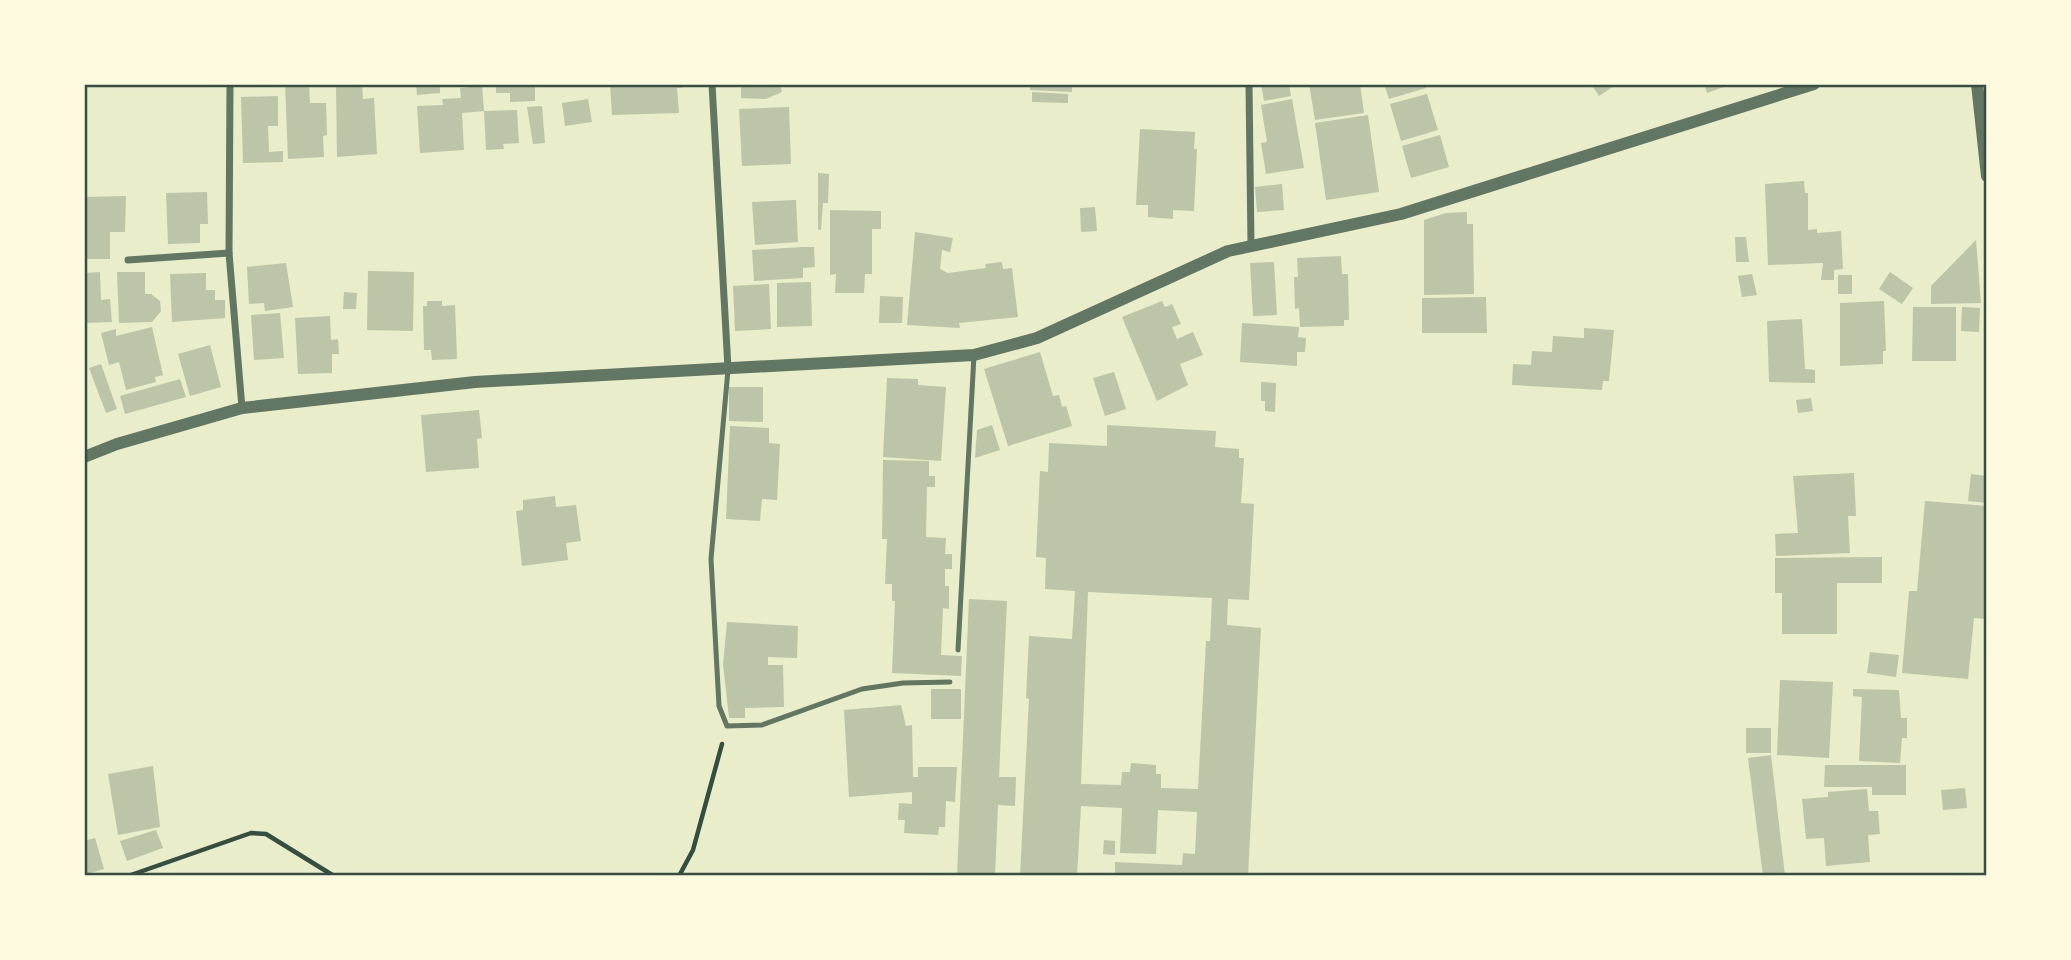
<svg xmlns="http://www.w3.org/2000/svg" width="2071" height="960" viewBox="0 0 2071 960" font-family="'DM Sans',sans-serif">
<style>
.building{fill:#bcc5a7;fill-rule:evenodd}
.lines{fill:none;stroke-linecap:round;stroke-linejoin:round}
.path{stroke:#344e41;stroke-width:4.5}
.service{stroke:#617663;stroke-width:5}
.minor{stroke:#617663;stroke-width:7}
.tertiary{stroke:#617663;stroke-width:12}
.neatline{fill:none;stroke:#344e41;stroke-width:2.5}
</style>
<rect width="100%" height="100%" fill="#e9edc9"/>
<g class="building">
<path d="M285,84H309L310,103H326L327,135L323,136L324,157L288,159Z"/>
<path d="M336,84H362L363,99L374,98L377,154L337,157Z"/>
<path d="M416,84H440V93L417,95Z"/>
<path d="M496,84H535V101L510,102V93H496Z"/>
<path d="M610,84H681L682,88H677L679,113L612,115Z"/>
<path d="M741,84H780L782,92L766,99L741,98Z"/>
<path d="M1030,84H1072V92L1030,90Z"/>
<path d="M1261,84H1289L1291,96L1264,101Z"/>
<path d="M1309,84H1360L1364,113L1315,120Z"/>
<path d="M1384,84H1425L1426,88L1389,99Z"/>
<path d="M1591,84H1617L1599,96Z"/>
<path d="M1704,84H1732L1707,93Z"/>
<path d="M482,86L484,111L462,113L464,150L420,153L417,106L443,105L442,99L461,98L460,88Z"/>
<path d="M1032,92L1068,94V103L1032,102Z"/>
<path d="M1427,94L1438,130L1401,141L1390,104Z"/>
<path d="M278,96V126H268L269,152L283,151V162L243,163L241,97Z"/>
<path d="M588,99L592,122L565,126L562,103Z"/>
<path d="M1292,99L1304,168L1266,174L1261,143L1267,142L1261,105Z"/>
<path d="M542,106L545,143L533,144L527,107Z"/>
<path d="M789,107L791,164L742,166L739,109Z"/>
<path d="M517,110L519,143L503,144L504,149L486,150L484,111Z"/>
<path d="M1368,115L1379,192L1326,200L1315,123Z"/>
<path d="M1140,129L1195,132L1194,149H1197L1194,211L1173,210V219L1148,217V205H1136Z"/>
<path d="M1440,135L1449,167L1411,178L1402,146Z"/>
<path d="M818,173L829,174L828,203H823L821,230L818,229Z"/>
<path d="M1804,181L1805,193H1808V230L1817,229V233L1841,231L1843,269L1834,270V280H1821L1823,263L1768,265L1765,184Z"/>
<path d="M1282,184L1284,210L1257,212L1255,187Z"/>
<path d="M207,192L208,224H200V243L168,244L166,193Z"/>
<path d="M126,196L125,232H110V259H84V197Z"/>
<path d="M796,200L798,242L755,245L752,202Z"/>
<path d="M1095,207L1097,231L1081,232L1080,208Z"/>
<path d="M830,210L881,211V229H872V274H865L864,293H835L836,274L830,275Z"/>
<path d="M1467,212V224H1473L1474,294L1424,295V220L1446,213Z"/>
<path d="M915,232L953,238L950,252L942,250L940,269L948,273L986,268L985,264L1002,262L1003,269L1012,268L1018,317L959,323L960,328L907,325Z"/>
<path d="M1735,237H1746L1749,262H1736Z"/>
<path d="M1976,240L1981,303L1931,304V286Z"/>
<path d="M802,247H814L815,267L803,268V278L754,281L752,250Z"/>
<path d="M1341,256L1342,274H1348L1349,320H1344V326L1300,327L1299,308L1295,309L1294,277H1298L1297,258Z"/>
<path d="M1274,262L1277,315L1253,316L1250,263Z"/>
<path d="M286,263L293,307L265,311L264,303L249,304L247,267Z"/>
<path d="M368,271L414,272L413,331L367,330Z"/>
<path d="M100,272L101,300L110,299L112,322L84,323V273Z"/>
<path d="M117,272H145V294H151L160,301L161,311L152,322L119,323Z"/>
<path d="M1890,272L1913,288L1902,304L1879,289Z"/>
<path d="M206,273V290H215V300H225V318L172,322L170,274Z"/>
<path d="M1752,274L1757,295L1742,297L1738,276Z"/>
<rect x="1838" y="275" width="14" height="19"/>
<path d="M811,282L812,326L777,327V283Z"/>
<path d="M769,284L771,329L735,331L733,286Z"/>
<path d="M344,292L357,293L356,309H343Z"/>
<path d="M880,296L903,297L902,323H879Z"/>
<path d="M1486,297L1487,333H1422V298Z"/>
<path d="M427,301H442V306L455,305L457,359L432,360L431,350H424L423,306H427Z"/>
<path d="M1162,301L1165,307L1172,304L1181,324L1172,327L1177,339L1193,332L1203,355L1180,364L1188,385L1157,401L1122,317Z"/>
<path d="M1884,301L1886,351H1883V364L1840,366V303Z"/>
<path d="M1913,307H1956V361H1912Z"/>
<path d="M1962,307L1980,308L1979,332L1961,331Z"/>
<path d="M280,313L284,358L254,360L251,315Z"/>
<path d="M330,316L331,340L338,339L339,354H332V373L298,374L295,318Z"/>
<path d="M1802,319L1805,369L1815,370V383L1769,382L1767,321Z"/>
<path d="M1242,323L1299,327L1298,337L1306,338L1305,352H1297V366L1240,362Z"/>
<path d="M152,327L163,375L155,377L156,382L126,390L119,362L109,365L101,333L116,329V336Z"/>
<path d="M1584,328L1614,330L1609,381H1603L1602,390L1512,385L1513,364L1531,365L1532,351L1552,352L1553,336L1584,338Z"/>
<path d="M210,345L221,387L190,396L178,354Z"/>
<path d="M1040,352L1053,396L1059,395L1062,407L1066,406L1072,426L1008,446L984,369Z"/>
<path d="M101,364L117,409L106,413L89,368Z"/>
<path d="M1114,372L1126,409L1105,416L1093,378Z"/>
<path d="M887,378L918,379V385L946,387L941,461L883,457Z"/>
<path d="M180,379L186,397L125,414L120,396Z"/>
<path d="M1261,382L1276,383L1275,412L1265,411V401H1261Z"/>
<path d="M729,387H763V422L729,421Z"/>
<path d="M1811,398L1813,411L1798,413L1796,400Z"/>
<path d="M479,410L482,438L477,439L479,468L426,472L421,415Z"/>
<path d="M992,425L1000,450L975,458L977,430Z"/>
<path d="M1107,425L1216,431L1215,447L1239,449V458H1244L1241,503L1254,504L1249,600L1228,599L1227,625L1261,628L1248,876H1115V862L1182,865L1183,853L1195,854L1197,812L1158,810L1156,854L1120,853L1122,808L1081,806L1077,876H1020L1029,699L1026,698L1029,636L1072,639L1075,591L1045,589L1046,558L1036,557L1040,471L1048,472L1049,443L1107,446ZM1088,592L1212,598L1210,641H1206L1198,789L1161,788V774H1156V765L1131,763L1130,772H1122L1121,785L1081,784Z"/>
<path d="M730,426L769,428V443L780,444L777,500L762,499L760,521L726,519Z"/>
<path d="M883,460L929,461V476H935V487H927L926,537L946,538L945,554H952V569H945V586H949V609L943,608L941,655L962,656L961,676L892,673L895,601H892V584H885L887,539H882Z"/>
<path d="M1854,473L1856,516H1848L1850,553L1776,556L1775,534L1798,533L1793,476Z"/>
<path d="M1971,474L1987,476V503L1968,501Z"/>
<path d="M555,496L556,507L576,505L581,541L566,543L568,560L522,566L516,511L523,510V500Z"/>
<path d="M1925,501L1987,506L1985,619L1974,618L1968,679L1902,673L1909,591H1917Z"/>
<path d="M1882,557V583H1837V634H1782V593H1775V558Z"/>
<path d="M969,599L1007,601L999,777H1016L1015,806L998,805L995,876H957Z"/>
<path d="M727,622L798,626L797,658L768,657V665H783L784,707L745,708V718H729L723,664Z"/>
<path d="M1870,652L1899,655L1896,677L1867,673Z"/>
<path d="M1780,680L1833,682L1829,758L1777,755Z"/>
<rect x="931" y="689" width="30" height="30"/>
<path d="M1853,689L1899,690L1901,718H1907V738H1902L1900,763L1859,761L1862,697L1853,696Z"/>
<path d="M901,705L906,726L912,725L913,777H918V767H957L955,802L946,801L945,827H939L938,835L904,833L905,820H898L899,803L912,804V792L849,797L844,710Z"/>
<rect x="1746" y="728" width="25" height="25"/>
<path d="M1771,755L1785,876H1763L1748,758Z"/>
<path d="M1825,765H1906V795H1872V787H1824Z"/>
<path d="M153,766L160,827L118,835L108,774Z"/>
<path d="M1965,788L1967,808L1943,810L1941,790Z"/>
<path d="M1867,789L1869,811H1878L1880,834L1868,835L1870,862L1826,866L1824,838L1806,839L1802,799L1828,797V792Z"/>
<path d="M156,830L163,848L127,861L120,841Z"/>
<path d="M95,838L104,869L84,875V841Z"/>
<path d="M1104,840L1115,841V855L1103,854Z"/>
</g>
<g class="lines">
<g class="path">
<path d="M128,876L251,833L266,834L334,876"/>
<path d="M679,876L693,850L722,744"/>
</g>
<g class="service">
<path d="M728,370L711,559L719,706L727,726L762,725L862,689L903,683L950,682"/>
<path d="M958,650L974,355"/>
</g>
<g class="minor">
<path d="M230,84L229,253L242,408"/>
<path d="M712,84L728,368"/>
<path d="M1249,84L1251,245"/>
<path d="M128,260L229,253"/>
</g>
<g class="tertiary">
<path d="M1977,84L1987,176"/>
<path d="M84,457L117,444L242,408L475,382L974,355L1037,338L1228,251L1401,214L1814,84"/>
</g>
</g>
<rect width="2071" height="960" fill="none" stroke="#fefae0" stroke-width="172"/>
<rect x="86" y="86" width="1899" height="788" class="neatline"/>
</svg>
